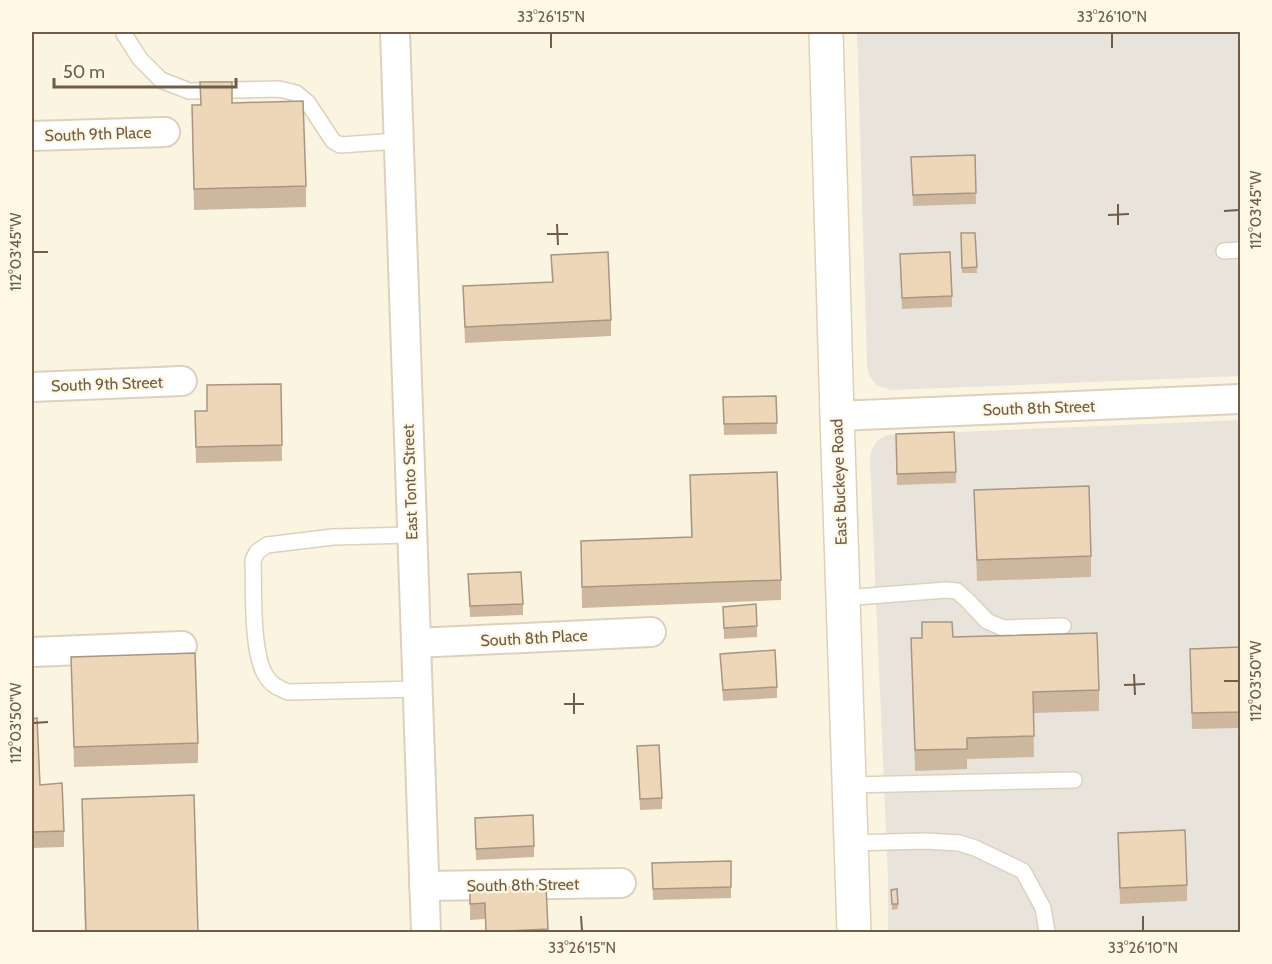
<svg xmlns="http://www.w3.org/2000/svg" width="1272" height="964" viewBox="0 0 1272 964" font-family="Cabin,sans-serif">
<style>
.industrial{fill:#e9e4db}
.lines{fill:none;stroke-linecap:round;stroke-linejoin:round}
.lane-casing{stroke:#ddd1bd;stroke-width:18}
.street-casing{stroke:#ddd1bd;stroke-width:32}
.secondary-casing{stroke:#dfd0b8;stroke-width:36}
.lane{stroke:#fff;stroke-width:15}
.street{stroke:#fff;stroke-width:28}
.secondary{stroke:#fff;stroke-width:33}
.wall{fill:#cdb89f}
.building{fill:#eed6b9;stroke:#a79682;stroke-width:1.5}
.ticks{fill:none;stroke:#6f5c49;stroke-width:2}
.labels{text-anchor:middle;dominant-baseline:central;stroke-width:4.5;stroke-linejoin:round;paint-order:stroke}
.street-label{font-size:16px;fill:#6f5c49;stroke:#fef8e5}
.neatline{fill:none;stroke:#6f5c49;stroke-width:2}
.ticks-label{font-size:15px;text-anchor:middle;fill:#6f5c49}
</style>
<rect width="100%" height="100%" fill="#faf4e0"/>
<g class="industrial">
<path d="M857,32H1240V376L891,390L876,385L870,377L867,366Z"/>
<path d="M1240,420V932H888V878L870,459L872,449L878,440L887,435Z"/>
</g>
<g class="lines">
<g class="lane-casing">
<g id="lane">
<path d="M124,32V34L140,59L161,80L189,91L279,89L296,93L308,103L333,141L340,145L398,141"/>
<path d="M1224,251L1240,250"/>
<path d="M412,535L333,537L267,545L257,552L253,560C254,589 251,653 266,676C271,685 279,688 288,692L418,689"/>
<path d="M843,598L946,590L957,591L967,600L987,621L1003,628L1063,626"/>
<path d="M849,785L1074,780"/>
<path d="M851,843L925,841L959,843L975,848L1023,871L1043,908L1047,932"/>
</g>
</g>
<g class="street-casing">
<g id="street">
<path d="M395,32L426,932"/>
<path d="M32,136L165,132"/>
<path d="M32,387L182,381"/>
<path d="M837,416L1240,399"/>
<path d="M416,643L651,632"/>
<path d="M32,652L182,646"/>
<path d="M424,886L621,883"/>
</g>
</g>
<g class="secondary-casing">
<path id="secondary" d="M826,32L837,416L854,932"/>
</g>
<use href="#lane" class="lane"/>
<use href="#street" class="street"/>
<use href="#secondary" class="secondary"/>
</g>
<g class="wall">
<path d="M232,103L306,186V207L194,210L192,105Z"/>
<path d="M975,155L976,204L913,206L911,157Z"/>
<path d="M961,233H975L977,273H962Z"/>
<path d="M551,255L611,320V336L465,343L463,286L552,282Z"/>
<path d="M900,265L952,296V307L902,309Z"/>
<path d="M281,384L282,461L196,463L195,411H207Z"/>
<path d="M776,396L777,434L724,435L723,397Z"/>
<path d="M896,445L956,472V483L897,485Z"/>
<path d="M690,475L781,580V600L582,608L581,541L691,537Z"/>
<path d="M974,490L1091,556V577L977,581Z"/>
<path d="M468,574L523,604V615L470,617Z"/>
<path d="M723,607L757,626V637L724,639Z"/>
<path d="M922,622L953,637L1099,690V711L1033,713L1034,757L967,759V769L915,771L911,638H922Z"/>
<path d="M1240,647V728L1192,729L1190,649Z"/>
<path d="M720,654L777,687V698L723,701Z"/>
<path d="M71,657L198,743V763L74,767Z"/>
<path d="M32,719L40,785L64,831V847L32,848Z"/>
<path d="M637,746L662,798V809L640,810Z"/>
<path d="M82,799L198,933H85Z"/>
<path d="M475,818L534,846V857L476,860Z"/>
<path d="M1118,833L1187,885V901L1120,904Z"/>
<path d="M731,861V898L653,900L652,863Z"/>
<path d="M546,885L548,933H485V919L470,920V889Z"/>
<path d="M897,889L898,909L892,910L891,890Z"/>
</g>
<g class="building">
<path d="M200,82H232V103L303,101L306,186L194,189L192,105H201Z"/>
<path d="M975,155L976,193L913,195L911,157Z"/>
<path d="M961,233H975L977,267L962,268Z"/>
<path d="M608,252L611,320L465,327L463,286L553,282L551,255Z"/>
<path d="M950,252L952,296L902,298L900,254Z"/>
<path d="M281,384L282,445L196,447L195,411H207V385Z"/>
<path d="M776,396L777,423L724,424L723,397Z"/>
<path d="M954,432L956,472L897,474L896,434Z"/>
<path d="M777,472L781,580L582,587L581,541L692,537L690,475Z"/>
<path d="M1089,486L1091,556L977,560L974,490Z"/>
<path d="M521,572L523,604L470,606L468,574Z"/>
<path d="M756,604L757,626L724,628L723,607Z"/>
<path d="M922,622H952L953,637L1097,633L1099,690L1033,692L1034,736L967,738V749L915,750L911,638H922Z"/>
<path d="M1240,647V712L1192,713L1190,649Z"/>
<path d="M775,650L777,687L723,690L720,654Z"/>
<path d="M195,653L198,743L74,747L71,657Z"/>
<path d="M37,718L40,785L62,783L64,831L32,832V719Z"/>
<path d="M659,745L662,798L640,799L637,746Z"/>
<path d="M194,795L198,933H86L82,799Z"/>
<path d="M533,815L534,846L476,849L475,818Z"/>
<path d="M1185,830L1187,885L1120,888L1118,833Z"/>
<path d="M731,861V887L653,889L652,863Z"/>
<path d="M546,885L548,929L486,932L485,903L470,904V889Z"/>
<path d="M897,889L898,904H892L891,890Z"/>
</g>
<path class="ticks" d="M551,33V48M1112,33V48M1118,204V225M1224,211L1239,210M1108,215L1129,214M557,224L558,245M547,234H568M33,252H48M1134,674L1135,695M1224,681H1239M1124,685L1145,684M574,693V714M564,704H584M33,723L48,722M581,916L582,931M1143,916V931"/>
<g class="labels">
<g class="street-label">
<text transform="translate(98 134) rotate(-2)">South 9th Place</text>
<text transform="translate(107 384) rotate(-2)">South 9th Street</text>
<text transform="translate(1039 408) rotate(-2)">South 8th Street</text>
<text transform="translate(410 482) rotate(-92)">East Tonto Street</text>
<text transform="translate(839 482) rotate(-92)">East Buckeye Road</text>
<text transform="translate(534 638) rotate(-3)">South 8th Place</text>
<text transform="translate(523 885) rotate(-1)">South 8th Street</text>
</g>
</g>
<rect width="1272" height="964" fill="none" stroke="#fef8e5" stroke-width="66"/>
<path d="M54 78v9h182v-9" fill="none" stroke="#6f5c49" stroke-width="3"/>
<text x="63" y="78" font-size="18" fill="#6f5c49" stroke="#fef8e5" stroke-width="4.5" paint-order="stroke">50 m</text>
<rect x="33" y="33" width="1206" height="898" class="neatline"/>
<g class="ticks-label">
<text x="551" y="22">33°26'15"N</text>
<text x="1112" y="22">33°26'10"N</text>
<text transform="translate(1256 210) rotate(-90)" y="5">112°03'45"W</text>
<text transform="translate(16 252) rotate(-90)" y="5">112°03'45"W</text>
<text transform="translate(1256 681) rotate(-90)" y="5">112°03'50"W</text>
<text transform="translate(16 723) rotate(-90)" y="5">112°03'50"W</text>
<text x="582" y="953">33°26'15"N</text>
<text x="1143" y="953">33°26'10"N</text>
</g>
</svg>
